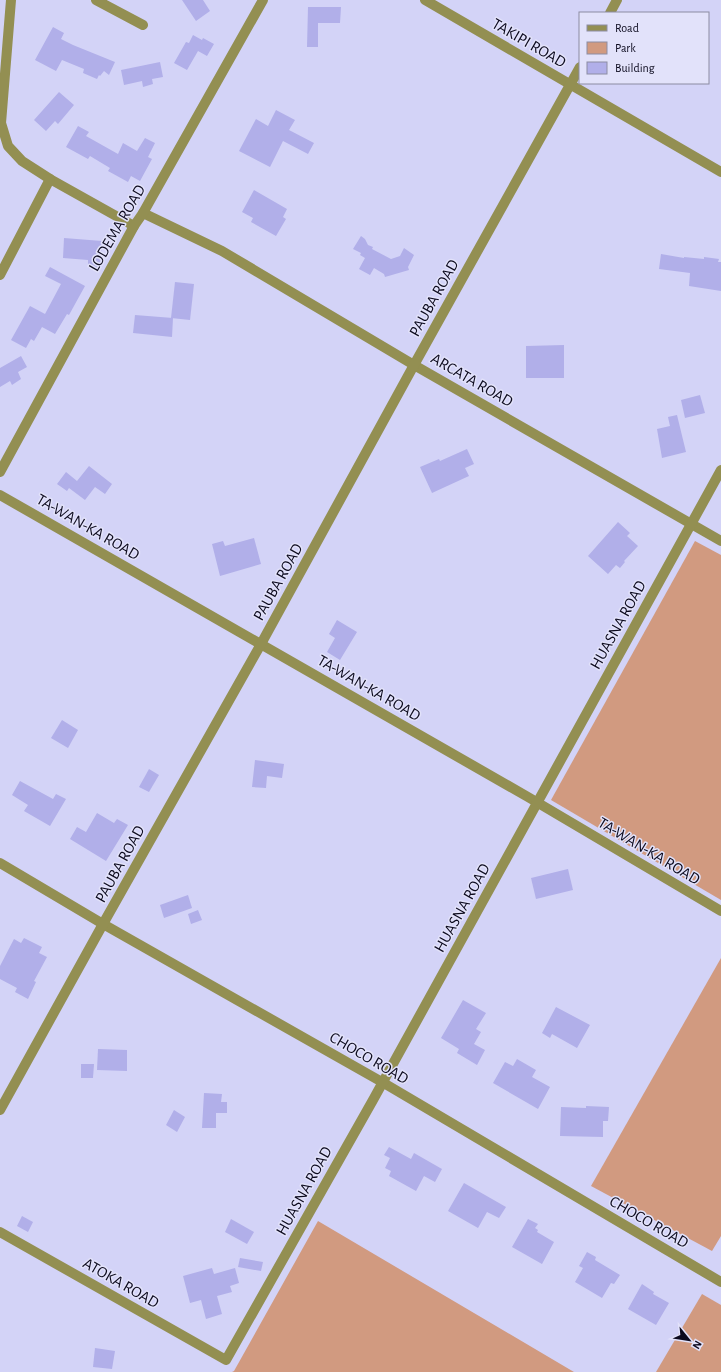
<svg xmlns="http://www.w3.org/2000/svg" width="721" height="1372" viewBox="0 0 721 1372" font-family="'Alegreya Sans',sans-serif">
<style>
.green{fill:#d19a80}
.building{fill:#b1afe9}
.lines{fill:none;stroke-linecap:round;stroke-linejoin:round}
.street{stroke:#938f52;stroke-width:10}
.labels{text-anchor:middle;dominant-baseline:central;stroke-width:3;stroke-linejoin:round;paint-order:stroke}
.street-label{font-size:16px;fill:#0c0a1e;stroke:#e2e2fa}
</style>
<rect width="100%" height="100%" fill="#d3d3f7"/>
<g class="green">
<path d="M695,541L721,555V900L551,800Z"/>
<path d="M721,958V1236L712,1251L591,1186Z"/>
<path d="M318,1221L574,1372H232L234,1371Z"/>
<path d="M702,1294L721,1305V1372H656Z"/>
</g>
<g class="building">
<path d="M182,0H203L210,11L196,21Z"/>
<path d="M308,7H341L340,23H318V47H307Z"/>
<path d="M53,27L64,33L61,39L73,45L115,62L109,75L104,71L100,76L99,75L97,79L83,73L84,69L62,60L56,71L35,60Z"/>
<path d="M193,35L202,40L203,38L214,44L207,56L198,51L187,70L174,63L186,42L189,43Z"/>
<path d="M160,62L163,77L152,79L153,84L143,87L142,81L124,85L121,70Z"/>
<path d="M59,92L74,105L58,124L55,121L46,131L34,120Z"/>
<path d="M276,110L295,120L289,130L314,143L308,154L283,141L270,167L239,151L256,119L268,126Z"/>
<path d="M78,126L89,132L86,136L118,154L123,143L137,151L145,138L155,143L148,157L152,159L140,181L131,176L128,182L108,171L110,168L90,156L88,159L66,147Z"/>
<path d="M254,190L287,209L283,217L286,219L276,236L251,222L253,218L242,212Z"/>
<path d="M361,236L365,239L368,245L373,247L372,249L391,259L400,256L404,248L414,255L408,267L409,270L385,277L384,274L374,268L370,275L359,269L365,258L360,255L361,253L353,249Z"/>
<path d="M64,238L102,241L100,269L88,268V260L63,258Z"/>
<path d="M661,254L684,258V257L704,259V257L719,259L718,262H721V291L689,286L690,273L659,269Z"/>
<path d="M50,267L85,286L69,315L67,314L55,334L42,327L34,341L31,339L26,348L11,340L30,306L45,314L61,284L45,276Z"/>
<path d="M175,282L194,284L190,320L171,318Z"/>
<path d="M135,315L173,318L172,337L133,333Z"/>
<path d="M564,345V378H526V346Z"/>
<path d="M21,356L27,367L18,372L21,379L12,385L10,381L0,387V368Z"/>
<path d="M700,395L705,413L685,418L681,400Z"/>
<path d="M677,415L686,452L662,458L657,429L670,426L668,417Z"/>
<path d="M467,449L474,464L465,468L469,476L432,493L420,467L439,459L440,461Z"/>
<path d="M89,466L112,484L105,494L95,487L85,500L69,488L67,491L57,484L66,472L77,481Z"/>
<path d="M618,522L630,533L627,536L638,546L624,561L625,562L620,568L616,565L608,574L588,556Z"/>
<path d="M254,538L261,564L220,576L212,544L223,541L225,546Z"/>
<path d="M337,620L357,632L340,660L327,652L335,638L329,634Z"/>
<path d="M62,720L78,730L68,748L51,738Z"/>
<path d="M255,760L284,764L282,778L267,776L266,788L252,787Z"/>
<path d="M149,769L159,775L149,792L139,787Z"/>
<path d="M20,781L53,799L56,794L66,799L50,826L24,811L28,805L12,795Z"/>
<path d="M97,813L114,823L117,819L128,825L106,861L70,839L77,827L86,832Z"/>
<path d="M568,869L573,890L536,899L531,878Z"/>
<path d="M188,895L192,908L164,918L160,905Z"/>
<path d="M198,910L202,920L191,924L188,914Z"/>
<path d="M24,938L42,947L39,953L47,957L34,981L36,982L28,999L15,992L17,988L0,979V966L14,939L21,943Z"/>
<path d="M463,1000L486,1013L476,1029L481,1032L474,1044L485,1050L477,1065L457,1053L459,1049L441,1038Z"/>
<path d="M556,1007L590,1025L577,1048L552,1034L550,1038L542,1033Z"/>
<path d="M98,1049L127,1050V1071L97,1070Z"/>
<path d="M517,1059L536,1070L532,1077L550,1087L538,1109L493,1083L505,1062L513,1066Z"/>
<path d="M81,1064H94L93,1078H81Z"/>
<path d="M204,1093L222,1094L221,1102H227V1113H216V1128H202Z"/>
<path d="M586,1106L609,1107L608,1121H603V1137L560,1136L561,1107L586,1108Z"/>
<path d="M174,1110L185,1117L177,1132L166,1125Z"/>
<path d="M389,1147L411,1159L414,1153L442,1169L435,1182L424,1176L416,1191L389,1176L391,1171L385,1168L390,1158L384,1155Z"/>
<path d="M464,1183L506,1207L499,1218L487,1212L478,1228L448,1211Z"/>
<path d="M22,1216L33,1222L28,1232L17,1226Z"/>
<path d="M231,1219L254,1232L247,1244L225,1232Z"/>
<path d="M528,1219L538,1224L535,1228L538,1230L537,1232L554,1242L542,1264L512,1247Z"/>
<path d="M587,1252L596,1257L595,1260L620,1275L614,1284L611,1283L602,1298L575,1282L583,1268L579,1266Z"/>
<path d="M240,1258L263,1262L261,1271L238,1267Z"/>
<path d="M212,1268L214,1274L235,1268L239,1283L230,1286L232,1292L217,1296L222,1314L206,1319L201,1300L190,1303L183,1276Z"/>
<path d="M642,1284L654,1292L653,1294L669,1303L656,1325L628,1309Z"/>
<path d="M95,1348L115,1351L112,1369L93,1367Z"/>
</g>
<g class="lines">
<g class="street">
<path d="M11,0L1,123L8,146L22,161L50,179L134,226"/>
<path d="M96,0L143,25"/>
<path d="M425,0L721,172"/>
<path d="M610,13L617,0"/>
<path d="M143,213L222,251L414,365L721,541"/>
<path d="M0,275L50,179"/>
<path d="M0,472L134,226L143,213L263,0"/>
<path d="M0,495L528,797L721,911"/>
<path d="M0,863L103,924L382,1082L721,1282"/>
<path d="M0,1110L103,924L261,644L414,365L580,67"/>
<path d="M0,1232L226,1360L373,1100L721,470"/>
</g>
</g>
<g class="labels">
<g class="street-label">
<text transform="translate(529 43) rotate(30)">TAKIPI ROAD</text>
<text transform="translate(117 228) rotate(-60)">LODEMA ROAD</text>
<text transform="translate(434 298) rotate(-61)">PAUBA ROAD</text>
<text transform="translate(472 380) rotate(30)">ARCATA ROAD</text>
<text transform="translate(88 527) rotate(30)">TA-WAN-KA ROAD</text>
<text transform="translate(278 582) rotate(-61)">PAUBA ROAD</text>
<text transform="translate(618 625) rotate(-61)">HUASNA ROAD</text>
<text transform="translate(369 688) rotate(30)">TA-WAN-KA ROAD</text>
<text transform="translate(649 851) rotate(31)">TA-WAN-KA ROAD</text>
<text transform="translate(120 864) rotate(-61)">PAUBA ROAD</text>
<text transform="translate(462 908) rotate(-61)">HUASNA ROAD</text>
<text transform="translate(369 1058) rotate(30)">CHOCO ROAD</text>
<text transform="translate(304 1191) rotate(-61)">HUASNA ROAD</text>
<text transform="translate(649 1222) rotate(30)">CHOCO ROAD</text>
<text transform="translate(121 1283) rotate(30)">ATOKA ROAD</text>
</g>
</g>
<rect x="579" y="12" width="130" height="72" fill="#e2e2fa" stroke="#8c8ca2"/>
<rect x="587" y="25" width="20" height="6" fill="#938f52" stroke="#8c8ca2"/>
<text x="615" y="32" font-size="12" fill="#0c0a1e">Road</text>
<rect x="587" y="42" width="20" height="12" fill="#d19a80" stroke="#8c8ca2"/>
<text x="615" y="52" font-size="12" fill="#0c0a1e">Park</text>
<rect x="587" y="62" width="20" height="12" fill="#b1afe9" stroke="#8c8ca2"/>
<text x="615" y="72" font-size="12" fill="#0c0a1e">Building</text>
<g transform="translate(689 1340) rotate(120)" stroke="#e2e2fa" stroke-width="3" paint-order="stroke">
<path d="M0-3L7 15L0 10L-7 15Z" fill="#0c0a1e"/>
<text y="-6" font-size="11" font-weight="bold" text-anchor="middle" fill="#0c0a1e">N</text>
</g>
</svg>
